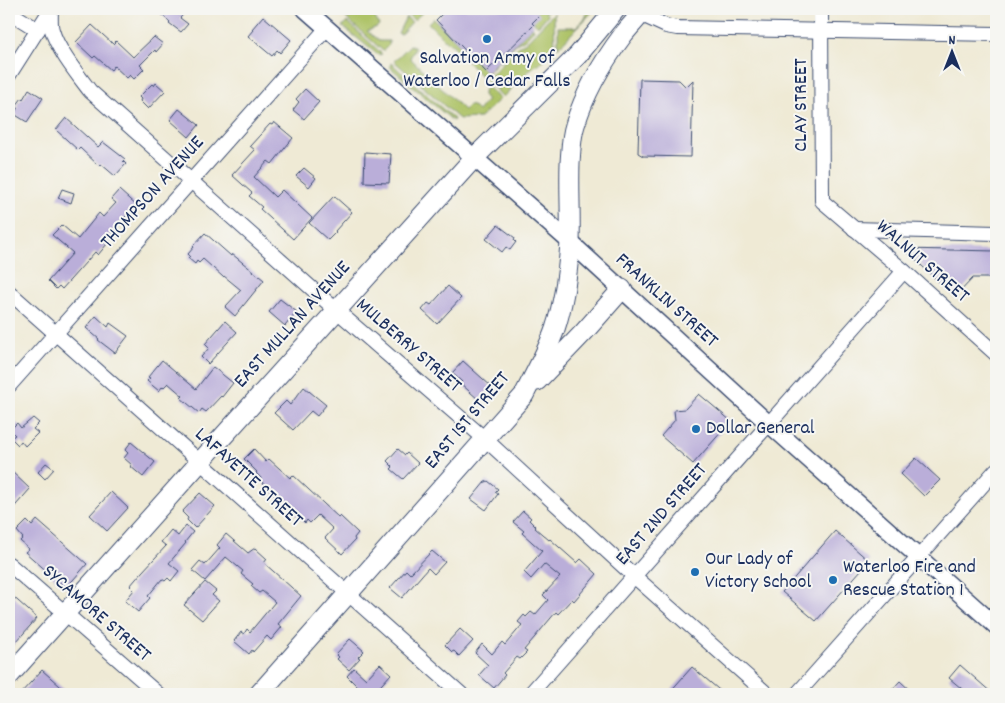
<svg xmlns="http://www.w3.org/2000/svg" width="1005" height="703" viewBox="0 0 1005 703" font-family="Dekko,sans-serif">
<style>
.green{fill:#aec368;stroke:#647963}
.building{fill:#baaed9}
.lines{fill:none;stroke-linecap:round;stroke-linejoin:round}
.minor-casing{stroke:#3b4b70;stroke-width:16}
.major-casing{stroke:#3b4b70;stroke-width:19}
.highway-casing{stroke:#3b4b70;stroke-width:21}
.minor{stroke:#fff;stroke-width:14}
.major{stroke:#fff;stroke-width:16}
.highway{stroke:#fff;stroke-width:19}
.poi-dot{fill:#1f6fb2;stroke:#f6f6f2;stroke-width:2}
.labels{text-anchor:middle;dominant-baseline:central;stroke-width:4;stroke-linejoin:round;paint-order:stroke}
.poi-label{font-size:20px;fill:#1b2f5e;stroke:#f6f6f2;text-anchor:start}
.street-label{font-size:20px;fill:#1b2f5e;stroke:#f6f6f2}
</style>
<rect width="100%" height="100%" fill="#f6f6f2"/>
<filter id="ink" filterUnits="userSpaceOnUse"><feTurbulence type="fractalNoise" baseFrequency=".02" numOctaves="2"/><feDisplacementMap in="SourceGraphic" scale="10" xChannelSelector="R" yChannelSelector="G"/><feConvolveMatrix kernelMatrix="1 2 1 2 8 2 1 2 1" color-interpolation-filters="sRGB"/></filter>
<filter id="wash" filterUnits="userSpaceOnUse"><feTurbulence type="fractalNoise" baseFrequency=".0096" numOctaves="4" result="noise"/><feDisplacementMap in="SourceGraphic" scale="20" xChannelSelector="R" yChannelSelector="G"/><feGaussianBlur stdDeviation="1.12" result="paint"/><feColorMatrix in="noise" values="0 0 0 0 0 0 0 0 0 0 0 0 0 0 0 0 0 1.4 0 .05"/><feComposite in="paint" operator="in"/></filter>
<g filter="url(#wash)">
<rect width="100%" height="100%" fill="#efead5"/>
<g class="green">
<path d="M336,9H377C372,18 376,17 379,25L377,27L367,31L379,41H389V45L383,51Z"/>
<path d="M410,9H426L414,20L407,14Z"/>
<path d="M534,9H550L545,12L548,15L538,26L533,21L539,15Z"/>
<path d="M584,9H590L594,10L558,48V27H577L586,17L587,10Z"/>
<path d="M554,13L555,52L532,68L503,97L487,81V79L520,45L526,42Z"/>
<path d="M406,17L412,22L401,34H399L398,33Z"/>
<path d="M433,18L466,51L461,55L456,51L457,49L449,42L448,43L428,23Z"/>
<path d="M348,22L382,54L378,55L342,26Z"/>
<path d="M532,27L534,29L525,39L516,44L484,76L482,77L467,61L472,57L487,72Z"/>
<path d="M410,45L413,46L415,49L410,58L464,110L469,105L473,106L478,111L487,100L483,95V92L487,87L500,99L480,118L460,119L458,118L394,61Z"/>
<path d="M391,63L454,119L453,121L391,68L390,66Z"/>
</g>
<g id="blocks">
<g class="building">
<path d="M156,9H188L180,18L188,24L181,32L169,23L170,22Z"/>
<path d="M447,9H534L540,15L532,23L534,25L486,72L436,20Z"/>
<path d="M263,16L291,40L280,53L277,50L272,56L248,36L253,30L252,29Z"/>
<path d="M92,25L113,44L116,41L133,57L154,37L163,44L156,52L155,50L140,65L144,69L134,79L130,75L127,78L114,66L111,70L95,56L93,58L76,42Z"/>
<path d="M640,79L679,80L686,87L693,80L691,157L643,156L638,153Z"/>
<path d="M156,83L165,91L148,109L140,101L141,99L139,97L152,84L154,86Z"/>
<path d="M29,89L43,98L27,122L14,114L18,107L16,106L22,98L23,99Z"/>
<path d="M305,89L319,102L304,119L293,110L299,102L296,99Z"/>
<path d="M179,109L199,125L189,137L170,120Z"/>
<path d="M66,118L98,147L103,142L125,159L123,161L126,164L115,176L101,164L99,166L80,148L78,150L56,130Z"/>
<path d="M274,122L293,138L272,164L268,161L254,177L275,197L282,190L312,218L293,239L260,209L262,207L249,196L252,193L232,175L255,150L250,146L270,124L272,125Z"/>
<path d="M365,152L391,154L389,183L364,182Z"/>
<path d="M304,168L316,178L309,187L296,176Z"/>
<path d="M62,189L74,193L71,203L58,198Z"/>
<path d="M119,190L139,208L129,218L126,216L104,242L107,244L98,255L95,252L62,289L59,286L56,289L48,281L73,253L52,235L62,225L78,239L99,213L103,217L116,203L111,199Z"/>
<path d="M334,196L352,212L335,231L336,232L328,240L309,223Z"/>
<path d="M498,225L515,238L514,240L516,242L510,250L506,247L502,252L486,239Z"/>
<path d="M205,233L231,256L232,254L264,280L235,316L225,307L241,290L224,276L223,277L203,259L199,263L197,261L195,264L188,258L190,256L188,254L194,247L193,246Z"/>
<path d="M904,249L996,251V278H973L955,297Z"/>
<path d="M448,286L461,298L437,324L422,310L428,303L431,305Z"/>
<path d="M280,299L297,312L285,326L269,312Z"/>
<path d="M96,316L108,327L110,323L128,336L115,353L98,340L99,339L86,328Z"/>
<path d="M225,321L237,332L208,364L201,357L209,348L205,344Z"/>
<path d="M162,360L196,389L213,367L233,383L222,397L221,396L206,412L202,409L199,413L181,398L183,396L168,383L163,388L162,387L159,391L147,381L150,378L148,377Z"/>
<path d="M463,361L492,387L479,400L460,383L462,382L452,373Z"/>
<path d="M304,387L326,405L317,416L311,411L293,430L274,413L286,401L290,405Z"/>
<path d="M699,394L731,421L693,464L661,436L675,420L674,410L685,409Z"/>
<path d="M33,418L39,423L33,429L38,433L25,446L21,441L18,445L11,438L15,435L10,430L17,423L21,428Z"/>
<path d="M131,442L155,462L143,477L130,466L132,465L124,458L128,453L125,450Z"/>
<path d="M254,449L266,462L269,459L290,478L293,475L339,518L340,516L358,533L354,538L355,540L342,554L325,538L333,529L318,515L310,523L307,520L305,523L260,480L261,478L256,473L257,472L244,459Z"/>
<path d="M398,449L405,455L407,453L418,463L403,479L391,469L393,467L387,461Z"/>
<path d="M916,458L940,480L924,496L901,474Z"/>
<path d="M46,463L54,469L45,479L38,472Z"/>
<path d="M9,469L30,489L9,513Z"/>
<path d="M488,481L498,489L495,492L498,494L486,510L471,499L485,482H486Z"/>
<path d="M111,492L128,508L107,531L90,515Z"/>
<path d="M200,493L215,506L195,528L187,520L188,518L182,512Z"/>
<path d="M523,511L531,518L529,520L536,527L535,528L549,540L550,539L577,563L581,559L597,574L574,601L572,599L558,614L556,612L524,650L527,652L520,659L517,657L503,673L505,675L494,688L479,675L488,665L475,653L482,644L492,654L502,642L505,645L522,625L518,622L524,615L526,617L531,612L535,615L548,600L543,595L560,577L544,564L531,579L524,572L542,551L522,533L524,531L513,522Z"/>
<path d="M37,520L87,564L66,588L25,552L29,549L20,541L23,538L17,531L27,521L32,526Z"/>
<path d="M186,526L193,532L185,542L186,543L169,563L179,571L171,581L168,578L165,581L162,579L148,596L150,598L138,612L125,601L134,590L130,586L142,572L166,546L161,542L171,530L178,536Z"/>
<path d="M835,531L869,561L816,621L782,592Z"/>
<path d="M226,534L248,553L255,548L267,559L264,563L301,596L278,624L282,627L271,640L267,636L253,652L252,650L249,654L234,641L241,632L244,634L247,629L250,632L275,602L262,591L259,593L251,586L253,584L241,574L243,571L226,557L205,581L192,570L200,561L205,565L220,548L217,545Z"/>
<path d="M432,551L445,562L434,574L428,568L402,598L390,588L406,570L410,574Z"/>
<path d="M205,582L216,591L212,595L219,601L202,620L184,605Z"/>
<path d="M9,593L37,618L9,650Z"/>
<path d="M460,629L473,641L459,656L454,651L452,652L445,645Z"/>
<path d="M350,639L364,651L358,657L360,658L349,670L337,659L339,657L336,654Z"/>
<path d="M380,664L391,674L373,694H353L359,688L347,676L354,668L366,679Z"/>
<path d="M960,665L993,694H968L949,678Z"/>
<path d="M692,667L724,694H668Z"/>
<path d="M42,670L69,694H20Z"/>
<path d="M900,681L914,694H888Z"/>
</g>
</g>
</g>
<g filter="url(#ink)">
<use href="#blocks" fill-opacity="0" stroke="#3b4b70" stroke-width="1"/>
<g class="lines">
<g class="minor-casing">
<g id="minor">
<path d="M51,9C51,16 50,24 52,30C57,49 78,75 90,91L336,310L485,439L634,576L767,694"/>
<path d="M629,9L666,26L677,28L996,34"/>
<path d="M821,9L822,201L904,271L996,354"/>
<path d="M9,12L38,30"/>
<path d="M9,75L51,9"/>
<path d="M854,229L996,233"/>
<path d="M9,292L461,694"/>
<path d="M9,386L327,28"/>
<path d="M9,564L158,694"/>
<path d="M530,694L904,271"/>
<path d="M797,694L996,470"/>
</g>
</g>
<g class="major-casing">
<path id="major" d="M305,9L570,242L769,424L996,626"/>
</g>
<g class="highway-casing">
<g id="highway">
<path d="M537,381L584,332L622,289"/>
<path d="M9,676L200,462L474,158L578,55L616,9"/>
<path d="M259,694L524,395C535,373 547,352 555,329C564,302 568,271 570,243C571,216 569,189 570,163C571,150 571,137 575,125C585,92 602,63 623,35C630,26 638,18 645,9"/>
</g>
</g>
<use href="#minor" class="minor"/>
<use href="#major" class="major"/>
<use href="#highway" class="highway"/>
</g>
</g>
<g class="poi-dot">
<circle cx="487" cy="39" r="5"/>
<circle cx="696" cy="429" r="5"/>
<circle cx="695" cy="572" r="5"/>
<circle cx="833" cy="580" r="5"/>
</g>
<g class="labels">
<g class="poi-label">
<text x="487" y="59" text-anchor="middle">Salvation Army of<tspan x="487" dy="23">Waterloo / Cedar Falls</tspan></text>
<text x="706" y="429">Dollar General</text>
<text x="705" y="560">Our Lady of<tspan x="705" dy="23">Victory School</tspan></text>
<text x="843" y="568">Waterloo Fire and<tspan x="843" dy="23">Rescue Station 1</tspan></text>
</g>
<g class="street-label">
<text transform="translate(802 105) rotate(-90)">CLAY STREET</text>
<text transform="translate(153 193) rotate(-48)">THOMPSON AVENUE</text>
<text transform="translate(922 262) rotate(41)">WALNUT STREET</text>
<text transform="translate(666 301) rotate(42)">FRANKLIN STREET</text>
<text transform="translate(293 325) rotate(-48)">EAST MULLAN AVENUE</text>
<text transform="translate(408 346) rotate(41)">MULBERRY STREET</text>
<text transform="translate(468 421) rotate(-50)">EAST 1ST STREET</text>
<text transform="translate(248 478) rotate(42)">LAFAYETTE STREET</text>
<text transform="translate(662 515) rotate(-49)">EAST 2ND STREET</text>
<text transform="translate(96 614) rotate(41)">SYCAMORE STREET</text>
</g>
</g>
<rect width="1005" height="703" fill="none" stroke="#f6f6f2" stroke-width="30"/>
<g transform="translate(952 52)" stroke="#f6f6f2" stroke-width="4" paint-order="stroke">
<path d="M0-4L9 19L0 12L-9 19Z" fill="#1b2f5e"/>
<text y="-8" font-size="14" font-weight="bold" text-anchor="middle" fill="#1b2f5e">N</text>
</g>
</svg>
